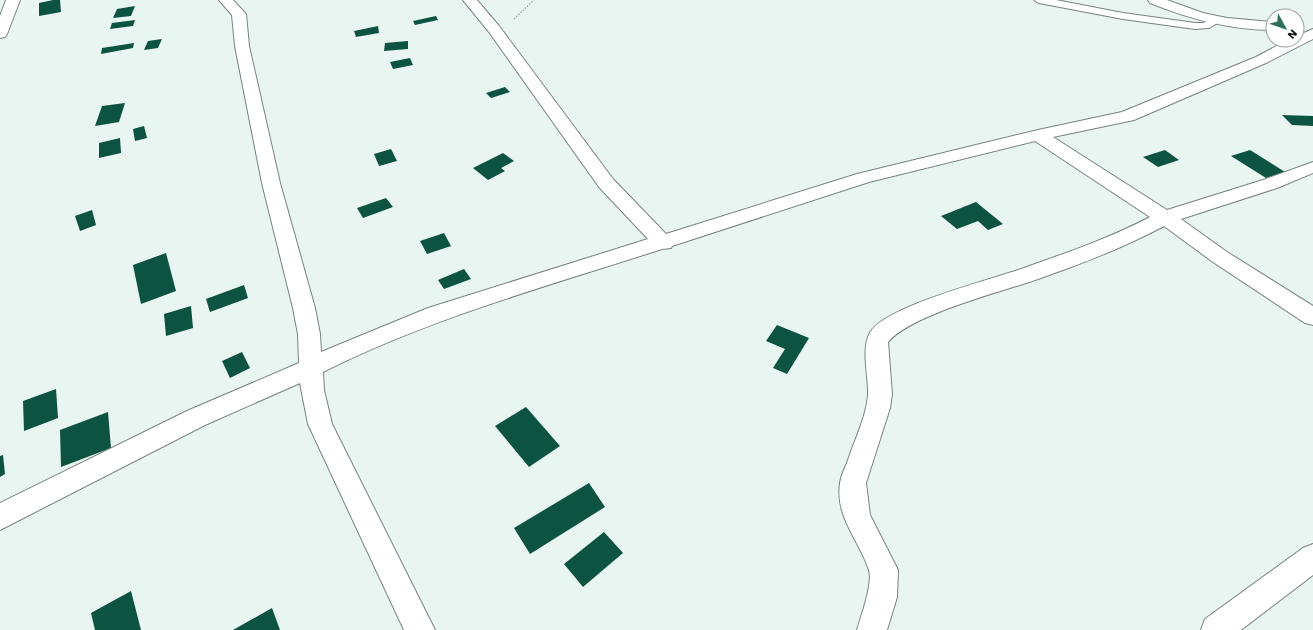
<svg xmlns="http://www.w3.org/2000/svg" width="1313" height="630" viewBox="0 0 1313 630" font-family="'Work Sans',sans-serif">
<style>
.building{fill:#0d5342}
.lines{fill:none;stroke-linecap:round;stroke-linejoin:round}
.lane-casing{stroke:#78837f;stroke-width:2}
.street-casing{stroke:#78837f;stroke-width:2}
.path{stroke:#a5afab;stroke-width:1.5;stroke-dasharray:1.5 1.5;stroke-linecap:butt}
.lane{fill:#fff;fill-rule:evenodd}
.street{fill:#fff;fill-rule:evenodd}
</style>
<rect width="100%" height="100%" fill="#e9f5f0"/>
<g class="building">
<path d="M53,0H60L61,12L39,16V3Z"/>
<path d="M135,6L131,16L113,18L117,9Z"/>
<path d="M436,16L438,20L415,25L413,21Z"/>
<path d="M135,20L133,26L110,29L112,23Z"/>
<path d="M378,26L379,33L356,37L354,31Z"/>
<path d="M162,39L158,48L144,50L148,41Z"/>
<path d="M408,41V49L384,51L385,43Z"/>
<path d="M134,43L133,48L101,54L102,48Z"/>
<path d="M410,58L413,65L393,69L390,62Z"/>
<path d="M505,87L510,92L491,98L486,93Z"/>
<path d="M125,103L119,122L95,126L102,106Z"/>
<path d="M1282,115L1313,116V126L1292,125Z"/>
<path d="M144,126L147,138L135,141L133,129Z"/>
<path d="M120,138L121,153L99,158V143Z"/>
<path d="M391,149L397,161L379,166L374,154Z"/>
<path d="M1165,150L1179,160L1158,167L1143,157Z"/>
<path d="M1250,150L1285,172L1266,178L1231,156Z"/>
<path d="M503,153L514,161L501,168L505,171L488,180L473,168Z"/>
<path d="M386,198L393,207L363,218L357,208Z"/>
<path d="M976,202L1003,224L988,230L978,221L957,229L941,216Z"/>
<path d="M92,210L96,225L80,231L75,216Z"/>
<path d="M444,233L451,246L427,254L420,241Z"/>
<path d="M166,253L176,291L141,304L133,265Z"/>
<path d="M464,269L471,279L444,289L438,280Z"/>
<path d="M244,285L248,298L210,312L206,299Z"/>
<path d="M191,306L193,328L166,336L164,314Z"/>
<path d="M777,325L809,338L787,374L773,368L785,349L766,341Z"/>
<path d="M242,352L250,368L230,378L222,361Z"/>
<path d="M56,389L58,418L24,431L23,401Z"/>
<path d="M526,407L560,446L529,467L495,426Z"/>
<path d="M108,412L111,448L61,467L60,430Z"/>
<path d="M3,455L5,474L0,477V456Z"/>
<path d="M589,483L605,507L530,554L514,528Z"/>
<path d="M604,532L623,553L583,587L564,564Z"/>
<path d="M131,591L141,630H95L91,613Z"/>
<path d="M272,608L280,630H233Z"/>
</g>
<g class="lines">
<g class="lane-casing">
<path id="lane" d="M1034,0H1056L1123,13L1195,23H1203L1216,17L1222,20L1209,28L1195,29L1123,19L1039,3Z"/>
</g>
<g class="street-casing">
<g id="street">
<path d="M6,0H20L7,34L5,37L0,38V16Z"/>
<path d="M219,0H233L246,14L249,46L280,183L315,308L320,334L321,352L428,308L648,239L599,187L489,32L463,0H477L499,26L613,179L666,234L857,174L1038,130L1122,112L1256,57L1288,40H1297V36L1313,29V39L1266,63L1134,120L1053,137L1167,210L1263,180L1313,162V173L1277,188L1181,219L1227,252L1313,306V325L1305,323L1213,262L1164,226C1125,247 1081,264 1038,279C1001,292 912,314 888,342L892,394L890,408L866,483L870,515L898,570L897,597L887,630H857C861,616 873,584 869,570C859,540 835,517 840,483C841,477 844,469 847,463C854,441 866,418 868,395C869,377 860,347 871,331C890,305 990,280 1024,268C1066,253 1110,238 1150,217L1035,141L869,182L672,246L671,248L662,249C548,286 430,318 323,372L324,390L332,424L435,630H404L308,424L300,383L205,425L0,530V503L187,411L299,363L298,334L293,308L262,183L235,46L232,15Z"/>
<path d="M1148,0H1167L1203,13L1227,18L1273,22V30C1230,30 1190,19 1150,3Z"/>
<path d="M1313,544V575L1241,630H1201L1205,619L1303,548Z"/>
</g>
</g>
<path class="path" d="M514,19L534,0"/>
<use href="#lane" class="lane"/>
<use href="#street" class="street"/>
</g>
<g transform="translate(1285 28) rotate(130)"><circle r="19" fill="#ffffff" stroke="#9e9f9f"/>
<path d="M0-3L7 15L0 10L-7 15Z" fill="#2f6e5c"/>
<text y="-6" font-size="11" font-weight="bold" text-anchor="middle" fill="#0c100e">N</text>
</g>
</svg>
